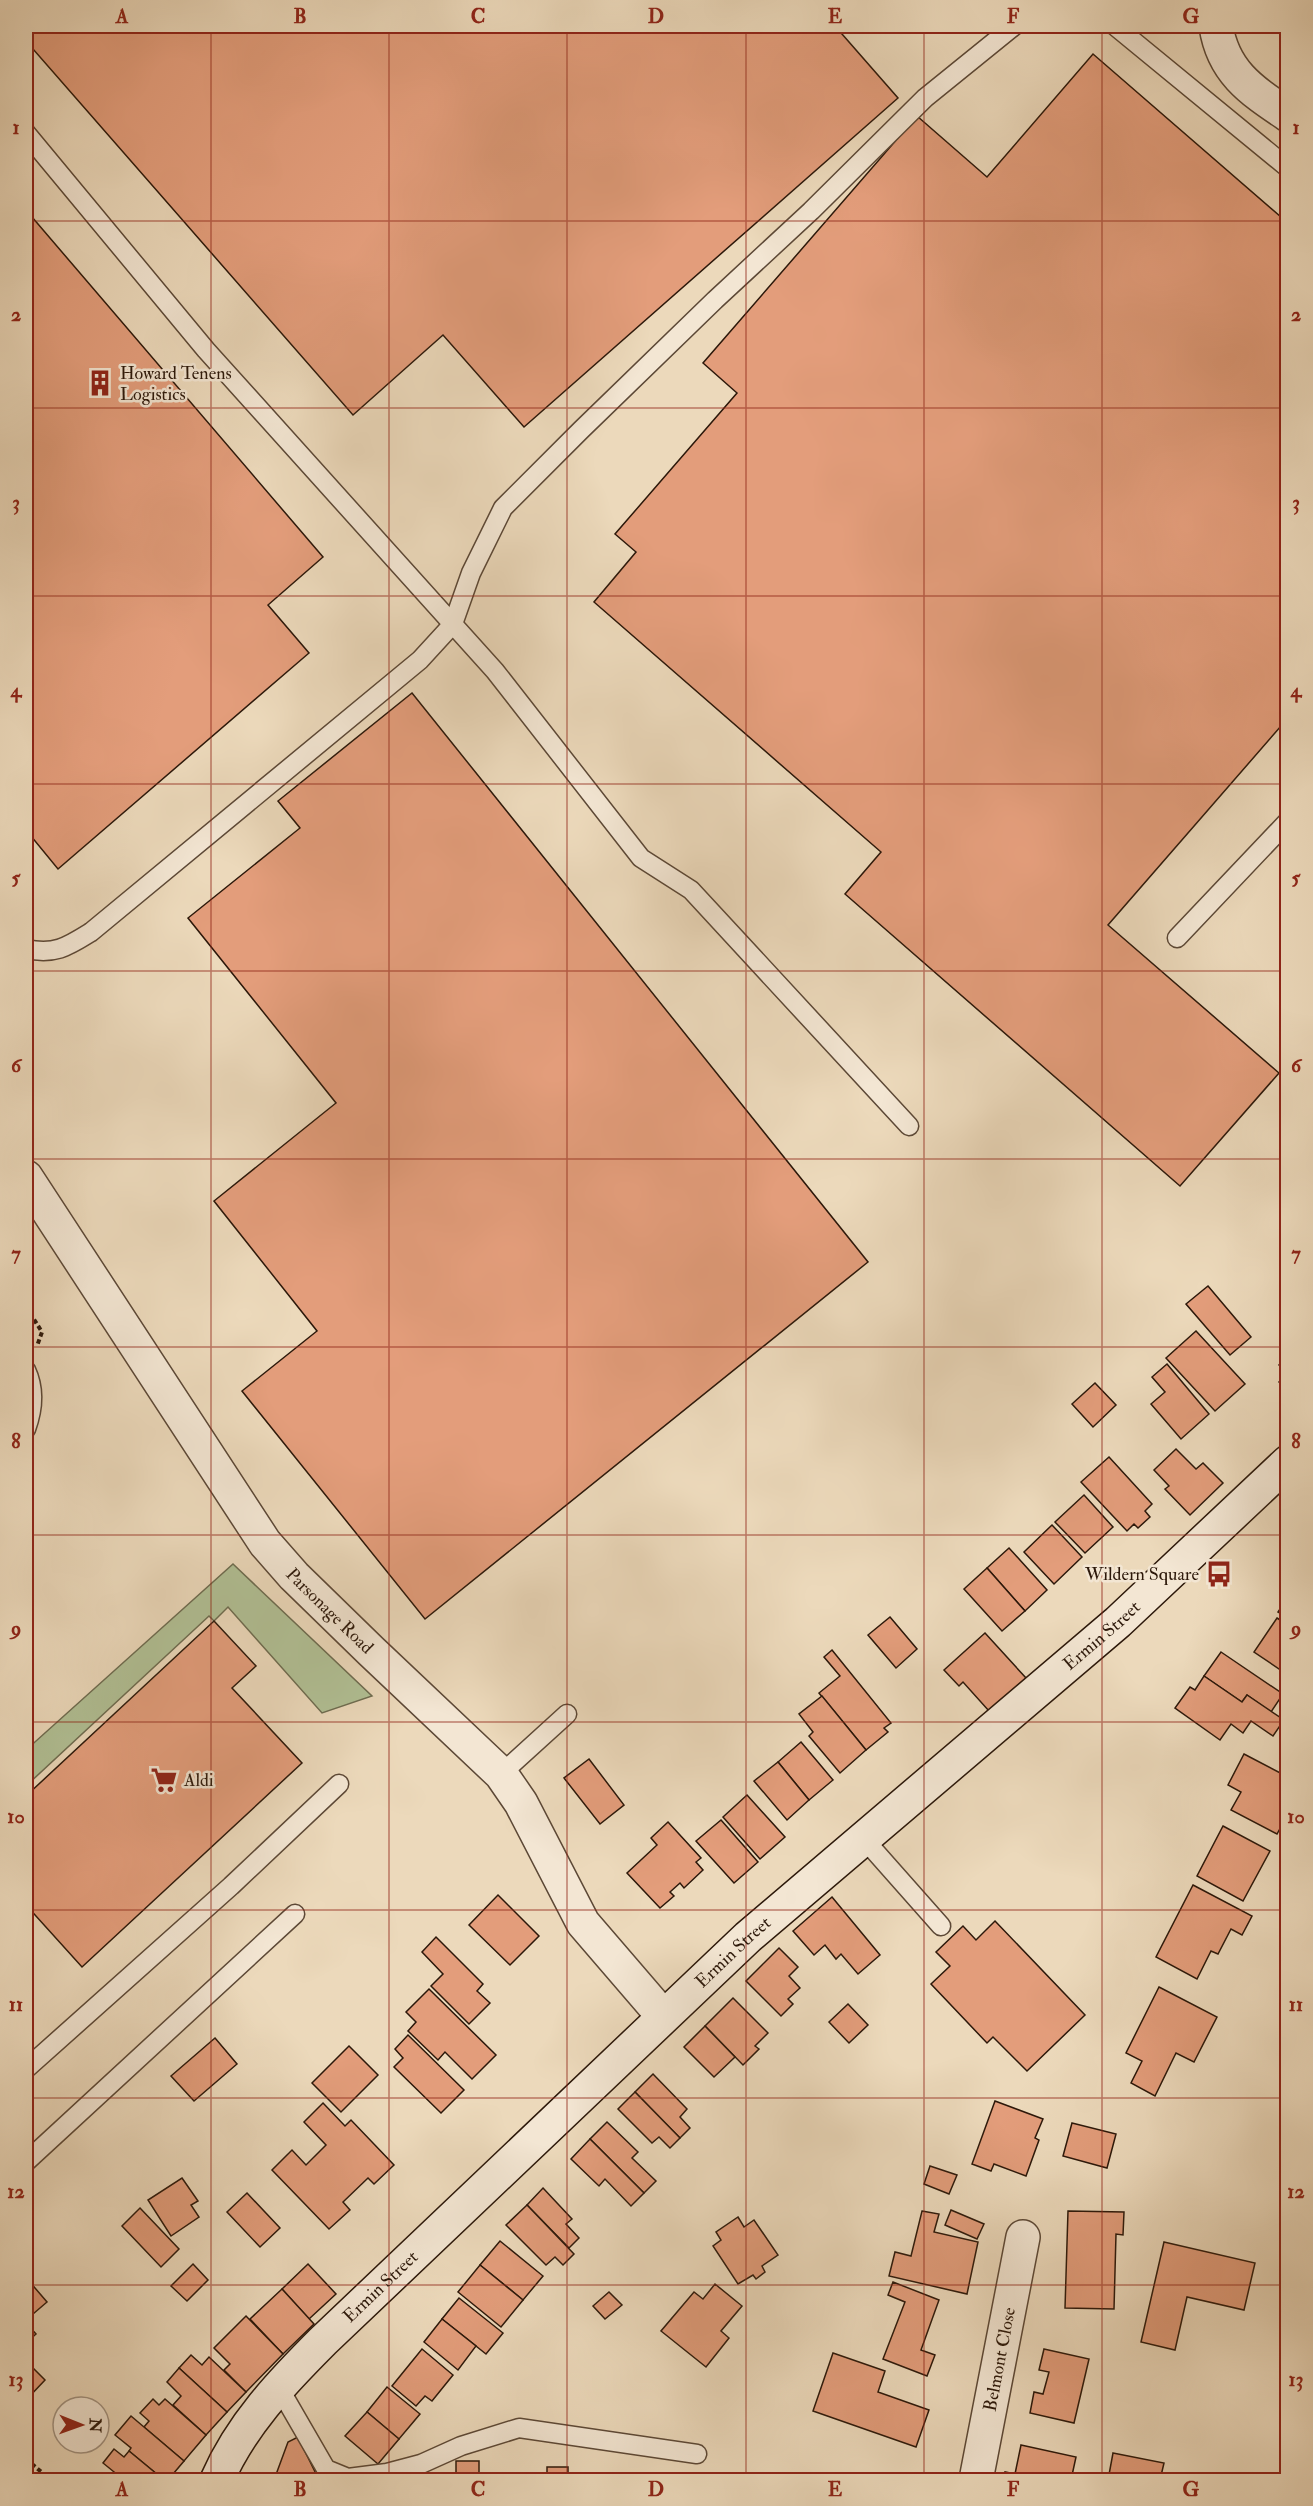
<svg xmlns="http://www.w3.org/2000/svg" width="1313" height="2506" viewBox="0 0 1313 2506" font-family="'IM FELL Double Pica',serif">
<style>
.green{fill:#b1c095;stroke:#6e6c50;stroke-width:1.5}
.building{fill:#e39d7b;stroke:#2c180a;stroke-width:1.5}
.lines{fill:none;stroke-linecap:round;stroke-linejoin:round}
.lane-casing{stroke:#5c4836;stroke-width:21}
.street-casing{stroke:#5c4836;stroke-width:36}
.secondary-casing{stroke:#2c180a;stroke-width:36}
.path{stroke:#2c180a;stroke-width:4;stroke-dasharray:4.5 3;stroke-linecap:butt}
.lane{stroke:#f3e6d3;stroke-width:18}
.street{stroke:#f3e6d3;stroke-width:33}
.secondary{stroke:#f3e6d3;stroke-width:33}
.grid{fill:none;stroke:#8f2418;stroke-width:1.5;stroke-opacity:0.55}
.labels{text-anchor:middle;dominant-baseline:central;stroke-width:5;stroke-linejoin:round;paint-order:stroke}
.poi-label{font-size:18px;fill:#2c180a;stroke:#f3e6d3;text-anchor:start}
.street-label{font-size:18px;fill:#2c180a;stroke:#f3e6d3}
.neatline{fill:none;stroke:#8f2418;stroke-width:2}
.grid-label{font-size:20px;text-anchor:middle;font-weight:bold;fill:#8f2418}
</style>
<rect width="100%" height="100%" fill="#ecd9bb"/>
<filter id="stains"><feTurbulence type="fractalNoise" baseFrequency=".00333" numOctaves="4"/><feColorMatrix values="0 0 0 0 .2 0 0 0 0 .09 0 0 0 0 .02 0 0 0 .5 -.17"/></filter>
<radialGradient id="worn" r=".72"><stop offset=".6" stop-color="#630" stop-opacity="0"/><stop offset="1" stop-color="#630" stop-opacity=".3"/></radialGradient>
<path class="green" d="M233,1564L372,1696L322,1713L228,1607L214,1621L209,1616L26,1786V1750Z"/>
<g class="building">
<path d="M26,26H835L898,98L524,427L443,335L353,415L26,41Z"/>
<path d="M1278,26H1288L1287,37L1276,28Z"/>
<path d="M1093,54L1288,223V718L1108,925L1279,1073L1180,1186L845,894L881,852L594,602L636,552L615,534L737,393L703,363L917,116L987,177Z"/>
<path d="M26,210L323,557L268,605L309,653L58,869L26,830Z"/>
<path d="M412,693L868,1262L425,1619L242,1391L317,1331L214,1201L336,1103L188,918L300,828L278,801Z"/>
<path d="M1288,1272V1289L1280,1279Z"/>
<path d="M1208,1286L1251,1337L1230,1355L1186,1304Z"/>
<path d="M1196,1331L1245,1384L1215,1411L1166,1358Z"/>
<path d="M1288,1355V1373L1279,1365Z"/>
<path d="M1167,1364L1209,1414L1181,1439L1151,1404L1165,1392L1152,1377Z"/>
<path d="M1288,1373V1390L1279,1382Z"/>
<path d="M1095,1383L1116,1405L1093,1427L1072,1404Z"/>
<path d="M1176,1449L1196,1469L1203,1463L1223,1483L1190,1515L1165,1489L1169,1486L1154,1470Z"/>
<path d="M1109,1457L1152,1504L1145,1511L1150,1517L1138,1528L1134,1524L1127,1531L1081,1482Z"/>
<path d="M1084,1495L1113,1527L1085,1553L1055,1522Z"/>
<path d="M1052,1525L1082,1557L1054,1584L1024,1552Z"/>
<path d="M1009,1548L1047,1590L1025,1611L987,1568Z"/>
<path d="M987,1568L1025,1611L1002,1631L964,1589Z"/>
<path d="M1288,1597V1618L1278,1612Z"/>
<path d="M890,1617L917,1649L896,1668L868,1635Z"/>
<path d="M1277,1618L1288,1625V1675L1254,1652Z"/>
<path d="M214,1621L256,1666L232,1688L302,1763L82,1967L26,1905V1796Z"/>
<path d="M985,1633L1026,1678L989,1711L963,1682L959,1686L944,1670Z"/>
<path d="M832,1650L891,1723L884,1728L888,1732L866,1750L819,1693L840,1676L824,1657Z"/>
<path d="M1221,1652L1283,1694L1271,1712L1247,1695L1242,1702L1204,1676Z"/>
<path d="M1204,1676L1242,1702L1247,1695L1284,1720L1273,1736L1251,1721L1243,1733L1231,1724L1220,1740L1175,1708L1190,1687L1195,1690Z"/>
<path d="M822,1696L866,1750L840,1773L809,1736L813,1732L799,1714Z"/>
<path d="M801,1742L833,1780L809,1800L778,1762Z"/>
<path d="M1244,1754L1288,1777V1814L1277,1834L1231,1810L1241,1792L1228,1785Z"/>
<path d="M589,1759L624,1805L600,1824L564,1778Z"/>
<path d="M778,1762L809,1800L787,1820L754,1781Z"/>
<path d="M747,1795L785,1837L760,1859L723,1817Z"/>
<path d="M721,1820L758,1862L734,1883L696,1841Z"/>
<path d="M668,1822L701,1858L696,1862L703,1870L684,1888L680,1883L670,1892L674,1896L660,1908L627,1873L657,1845L651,1838Z"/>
<path d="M1223,1826L1270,1851L1243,1901L1197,1876Z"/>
<path d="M1193,1885L1252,1916L1242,1935L1231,1929L1218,1954L1211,1951L1197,1979L1156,1957Z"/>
<path d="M498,1895L539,1936L510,1965L469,1925Z"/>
<path d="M832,1897L880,1955L858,1974L841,1954L836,1959L825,1945L814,1955L793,1931Z"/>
<path d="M995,1921L1085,2015L1027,2071L993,2037L987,2043L931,1984L950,1966L936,1952L963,1926L976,1940Z"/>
<path d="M436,1937L483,1984L477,1991L490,2003L469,2024L431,1986L443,1974L422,1952Z"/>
<path d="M779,1948L798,1967L789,1976L800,1988L788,1999L793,2004L781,2016L746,1981Z"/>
<path d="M1159,1987L1217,2017L1194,2062L1176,2053L1155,2096L1131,2083L1142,2061L1126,2053Z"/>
<path d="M429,1989L496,2055L472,2079L445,2052L438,2060L408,2031L416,2022L406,2012Z"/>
<path d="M733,1998L768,2033L755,2046L759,2049L743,2065L705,2026Z"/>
<path d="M848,2004L868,2025L849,2043L829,2022Z"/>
<path d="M705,2026L735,2057L714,2077L684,2047Z"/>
<path d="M408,2035L464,2090L441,2113L394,2067L403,2058L395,2049Z"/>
<path d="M215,2038L237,2064L194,2101L171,2076Z"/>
<path d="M349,2046L378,2075L341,2112L312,2083Z"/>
<path d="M653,2074L687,2109L680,2117L690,2128L680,2138L635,2092Z"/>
<path d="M635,2092L680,2138L670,2148L659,2137L652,2143L618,2109Z"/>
<path d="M995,2101L1043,2119L1035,2138L1039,2140L1026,2176L994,2164L991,2171L972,2164Z"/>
<path d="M323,2103L345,2126L351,2120L394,2165L374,2184L368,2178L343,2202L350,2210L329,2229L272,2170L292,2150L306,2165L326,2145L304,2122Z"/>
<path d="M607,2122L638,2152L632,2158L656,2181L644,2193L590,2139Z"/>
<path d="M1072,2123L1116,2134L1107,2168L1063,2156Z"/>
<path d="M590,2139L644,2193L631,2206L605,2179L599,2186L571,2159Z"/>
<path d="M930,2166L957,2175L949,2194L924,2184Z"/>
<path d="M182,2178L198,2201L191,2205L199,2217L171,2236L148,2200Z"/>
<path d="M543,2188L572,2219L566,2224L579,2238L569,2248L527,2205Z"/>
<path d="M247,2193L280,2228L260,2247L227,2212Z"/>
<path d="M527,2205L574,2254L563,2265L555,2257L546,2265L506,2225Z"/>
<path d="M140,2208L179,2249L161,2267L122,2226Z"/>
<path d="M951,2210L984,2224L977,2239L945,2225Z"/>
<path d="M922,2211L939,2214L934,2232L978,2242L967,2294L889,2276L895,2252L911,2256Z"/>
<path d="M1068,2211L1124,2212L1123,2235L1116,2234L1114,2309L1065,2308Z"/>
<path d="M738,2217L744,2227L754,2220L778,2255L762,2266L765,2272L756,2279L753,2275L738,2284L713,2246L721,2240L716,2232Z"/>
<path d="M500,2241L543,2276L523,2300L480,2265Z"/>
<path d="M1164,2242L1255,2263L1244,2310L1187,2297L1175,2350L1141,2342Z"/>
<path d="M193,2264L208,2280L187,2301L171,2286Z"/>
<path d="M308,2264L336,2294L309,2319L282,2289Z"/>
<path d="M480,2265L523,2300L501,2327L458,2292Z"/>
<path d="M29,2281L47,2302L33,2314L26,2306V2284Z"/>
<path d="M893,2282L939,2300L921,2350L935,2355L927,2376L883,2359L905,2302L888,2295Z"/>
<path d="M715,2284L742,2306L721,2331L729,2338L706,2367L661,2331L694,2292L703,2299Z"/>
<path d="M282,2289L314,2324L283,2354L250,2319Z"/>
<path d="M609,2292L622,2305L605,2319L593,2306Z"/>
<path d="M459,2298L503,2333L486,2354L442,2319Z"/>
<path d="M246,2316L283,2354L246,2392L224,2370L230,2364L214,2348Z"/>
<path d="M442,2319L476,2346L458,2370L424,2342Z"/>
<path d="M26,2323L36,2334L26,2343Z"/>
<path d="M422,2349L453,2375L432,2401L425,2396L416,2406L392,2386Z"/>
<path d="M1044,2349L1089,2359L1074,2423L1030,2413L1034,2392L1043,2394L1049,2372L1039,2370Z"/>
<path d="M833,2353L885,2371L878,2392L929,2410L916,2447L813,2411Z"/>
<path d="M191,2355L202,2365L209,2357L246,2392L227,2412L179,2368Z"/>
<path d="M26,2361L45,2380L26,2400Z"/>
<path d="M179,2368L227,2412L206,2435L173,2405L181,2396L167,2382Z"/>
<path d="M387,2387L420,2414L399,2439L367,2412Z"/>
<path d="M153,2399L159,2405L165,2399L206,2435L184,2461L144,2427L149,2421L140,2413Z"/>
<path d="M367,2412L399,2439L378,2464L345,2436Z"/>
<path d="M131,2416L184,2461L168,2480H164L129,2451L131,2448L115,2435Z"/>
<path d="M298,2437L319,2480H274L288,2442Z"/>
<path d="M1021,2445L1076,2457L1071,2480H1003L1005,2472L1015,2474Z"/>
<path d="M114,2449L124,2457L129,2451L164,2480H124L103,2463Z"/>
<path d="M1113,2453L1164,2463L1160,2480H1108Z"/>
<rect x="456" y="2461" width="23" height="19"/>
<rect x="547" y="2467" width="21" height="13"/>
</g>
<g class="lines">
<g class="lane-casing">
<g id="lane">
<path d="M1115,26L1288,168"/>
<path d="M26,133L206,350L495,671L641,858L691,890L909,1126"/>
<path d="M1177,938L1288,821"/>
<path d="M26,949C55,955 67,947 91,932L420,660L453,624L471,573L503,508L581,430L715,300L811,211L925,98L1014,26"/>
<path d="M26,1370C35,1389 33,1410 26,1429"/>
<path d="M501,1774L567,1714"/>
<path d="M864,1839L941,1926"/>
<path d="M26,2069L231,1886L339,1784"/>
<path d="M26,2162L295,1914"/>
<path d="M278,2386L326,2469L348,2478L387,2473L421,2464L461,2446L519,2428L697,2454"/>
</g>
</g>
<g class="street-casing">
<g id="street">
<path d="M1216,26C1223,72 1251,90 1288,115"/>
<path id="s1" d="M26,1177L265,1543L294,1576L371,1651L501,1774L521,1803L583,1923L663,2016"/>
<path id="s2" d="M976,2480L1023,2237"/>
</g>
</g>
<g class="secondary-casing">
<g id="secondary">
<path id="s3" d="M217,2480C241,2425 281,2383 323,2341L748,1937L1118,1622L1288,1462"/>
</g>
</g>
<g class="path">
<path d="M26,1307L42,1332L37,1346"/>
<path d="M26,2459L45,2475L40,2480"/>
</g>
<use href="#lane" class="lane"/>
<use href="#street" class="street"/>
<use href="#secondary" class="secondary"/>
</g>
<path class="grid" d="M211,26V2480M389,26V2480M567,26V2480M746,26V2480M924,26V2480M1102,26V2480M26,221H1288M26,408H1288M26,596H1288M26,784H1288M26,971H1288M26,1159H1288M26,1347H1288M26,1535H1288M26,1722H1288M26,1910H1288M26,2098H1288M26,2285H1288"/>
<defs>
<g id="building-bare" transform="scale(2.07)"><path d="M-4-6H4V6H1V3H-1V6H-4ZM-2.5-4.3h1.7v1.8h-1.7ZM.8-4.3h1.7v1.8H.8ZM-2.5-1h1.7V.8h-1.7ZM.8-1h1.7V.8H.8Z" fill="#8f2418" stroke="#f3e6d3" stroke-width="2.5" paint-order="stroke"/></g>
<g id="bus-bare" transform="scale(2.07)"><path d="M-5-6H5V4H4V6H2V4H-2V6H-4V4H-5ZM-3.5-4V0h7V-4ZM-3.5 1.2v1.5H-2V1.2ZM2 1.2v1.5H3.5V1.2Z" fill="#8f2418" stroke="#f3e6d3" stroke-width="2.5" paint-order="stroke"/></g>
<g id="supermarket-bare" transform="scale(2.07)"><path d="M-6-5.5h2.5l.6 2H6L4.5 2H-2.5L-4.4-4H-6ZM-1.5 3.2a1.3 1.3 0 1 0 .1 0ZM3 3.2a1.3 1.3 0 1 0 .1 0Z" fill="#8f2418" stroke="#f3e6d3" stroke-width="2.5" paint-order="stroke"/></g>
</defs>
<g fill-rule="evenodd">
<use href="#building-bare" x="100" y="383"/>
<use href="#bus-bare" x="1219" y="1574"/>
<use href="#supermarket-bare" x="164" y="1780"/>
</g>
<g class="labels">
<g class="poi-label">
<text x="120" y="373">Howard Tenens<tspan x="120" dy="21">Logistics</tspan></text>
<text x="1199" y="1574" text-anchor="end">Wildern Square</text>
<text x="184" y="1780">Aldi</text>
</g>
<g class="street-label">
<text stroke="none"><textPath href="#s1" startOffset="531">Parsonage Road</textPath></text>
<text stroke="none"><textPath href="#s3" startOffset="1227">Ermin Street</textPath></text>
<text stroke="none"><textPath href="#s3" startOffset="741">Ermin Street</textPath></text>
<text stroke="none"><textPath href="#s3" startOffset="255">Ermin Street</textPath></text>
<text stroke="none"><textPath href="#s2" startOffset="123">Belmont Close</textPath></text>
</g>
</g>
<rect width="1313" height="2506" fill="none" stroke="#ecd9bb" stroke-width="66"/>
<g transform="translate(81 2425) rotate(91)"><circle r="28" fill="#f3e6d3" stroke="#a39483" stroke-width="1.5"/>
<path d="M0-4.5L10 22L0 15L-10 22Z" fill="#8f2418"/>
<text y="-9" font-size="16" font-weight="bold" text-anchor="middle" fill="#2c180a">N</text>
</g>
<rect x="33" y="33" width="1247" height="2440" class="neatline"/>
<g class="grid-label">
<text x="122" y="23">A</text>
<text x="300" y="23">B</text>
<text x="478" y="23">C</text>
<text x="656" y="23">D</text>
<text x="835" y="23">E</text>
<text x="1013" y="23">F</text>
<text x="1191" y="23">G</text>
<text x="16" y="134">1</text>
<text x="1296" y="134">1</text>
<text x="16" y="321">2</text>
<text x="1296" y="321">2</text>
<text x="16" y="509">3</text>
<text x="1296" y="509">3</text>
<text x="16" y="697">4</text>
<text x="1296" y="697">4</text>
<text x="16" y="884">5</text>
<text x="1296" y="884">5</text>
<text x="16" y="1072">6</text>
<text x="1296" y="1072">6</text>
<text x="16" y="1260">7</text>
<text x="1296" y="1260">7</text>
<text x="16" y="1448">8</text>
<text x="1296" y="1448">8</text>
<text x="16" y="1635">9</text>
<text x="1296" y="1635">9</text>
<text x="16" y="1823">10</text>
<text x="1296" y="1823">10</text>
<text x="16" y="2011">11</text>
<text x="1296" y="2011">11</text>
<text x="16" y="2198">12</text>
<text x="1296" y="2198">12</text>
<text x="16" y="2386">13</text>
<text x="1296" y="2386">13</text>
<text x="122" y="2496">A</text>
<text x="300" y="2496">B</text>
<text x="478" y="2496">C</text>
<text x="656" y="2496">D</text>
<text x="835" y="2496">E</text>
<text x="1013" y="2496">F</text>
<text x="1191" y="2496">G</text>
</g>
<rect width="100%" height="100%" filter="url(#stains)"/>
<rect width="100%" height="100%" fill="url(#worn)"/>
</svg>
